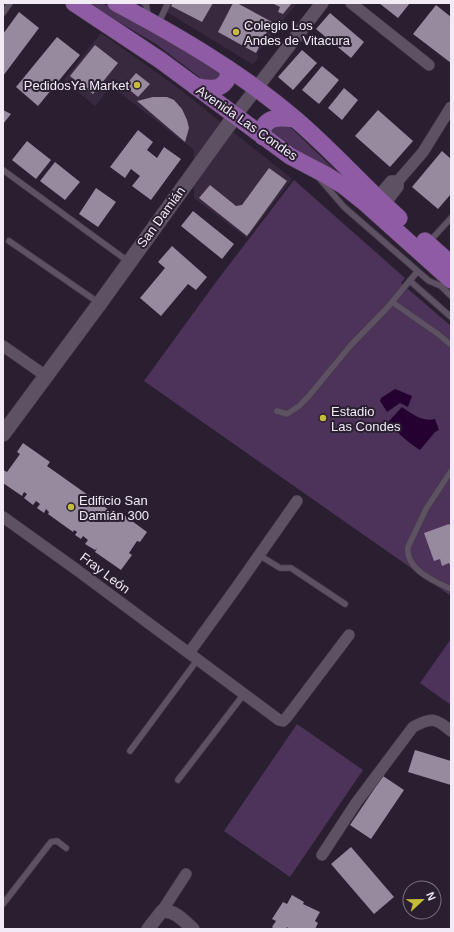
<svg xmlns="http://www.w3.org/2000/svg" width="454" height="932" viewBox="0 0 454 932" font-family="Helvetica,sans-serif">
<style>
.built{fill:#38293f}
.green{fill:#4d3359}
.water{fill:#240131}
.building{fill:#97899e}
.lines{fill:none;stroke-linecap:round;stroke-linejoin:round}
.service-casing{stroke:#443b48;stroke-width:7}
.minor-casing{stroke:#443b48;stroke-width:12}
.tertiary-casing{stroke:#443b48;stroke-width:14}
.secondary-casing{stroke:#443b48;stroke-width:16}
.primary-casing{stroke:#443b48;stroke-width:18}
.service{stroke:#5d5163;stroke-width:5.5}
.minor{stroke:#5d5163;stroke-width:11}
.tertiary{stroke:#5d5163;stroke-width:13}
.secondary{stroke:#5d5163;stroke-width:15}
.primary{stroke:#8e5ba4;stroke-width:17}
.poi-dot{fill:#c6bc3c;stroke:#2a1f30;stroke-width:1.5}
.labels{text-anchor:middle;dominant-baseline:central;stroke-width:4;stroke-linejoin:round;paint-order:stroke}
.poi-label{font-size:13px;fill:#f2ebf6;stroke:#2a1f30;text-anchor:start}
.street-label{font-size:13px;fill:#f2ebf6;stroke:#2a1f30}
</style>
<rect width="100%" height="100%" fill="#2a1f30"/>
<g class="built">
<path d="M163,3H297L257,53L258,57L257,60L252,64L160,8Z"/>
<path d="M101,33L177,87L292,179L247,238L194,198V150L111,86L95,106L64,80Z"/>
</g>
<g class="green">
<path d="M87,3H102L156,32L221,70L223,76L209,82L202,79L156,44Z"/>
<path d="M286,123L337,172L318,164L274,136L269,127Z"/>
<path d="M294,180L405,278L401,283L451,326V596L144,381L216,282Z"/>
<path d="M451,639V705L420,683Z"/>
<path d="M297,724L363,770L290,877L224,831Z"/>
</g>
<g class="water">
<path d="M395,389L412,396L408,407L400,403L387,412L380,401L381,398Z"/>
<path d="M402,407C412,414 422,422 435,419L439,430L435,432L420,450C407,442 398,433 388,422Z"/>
</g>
<g class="building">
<path d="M173,3H213L202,22L171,6Z"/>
<path d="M233,3H237L272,22L256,53L218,32Z"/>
<path d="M272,3H292L283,14L278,12L280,7Z"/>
<path d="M379,3H410L398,18Z"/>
<path d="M436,5L451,17V63L413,34Z"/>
<path d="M19,12L39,28L3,76V34Z"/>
<path d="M330,13L364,42L351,58L316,29Z"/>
<path d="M57,37L80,55L38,106L16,87Z"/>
<path d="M95,45L118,63L93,94L70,76Z"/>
<path d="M302,50L317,63L293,90L278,77Z"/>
<path d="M322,66L339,80L319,104L302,90Z"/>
<path d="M136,73L150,84L138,97L125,86Z"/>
<path d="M344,88L358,100L342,120L328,108Z"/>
<path d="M153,97H167L174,100L182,109L187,120L189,128L185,142L137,101Z"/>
<path d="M3,110L11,114L3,124Z"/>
<path d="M378,110L413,141L390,167L355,136Z"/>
<path d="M138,130L153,142L147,150L157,158L164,147L181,159L151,200L132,186L140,176L131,169L125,178L110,167Z"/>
<path d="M27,141L51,160L36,179L12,160Z"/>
<path d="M442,151L451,159V194L438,209L412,187Z"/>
<path d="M55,162L80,182L65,200L40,181Z"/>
<path d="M269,168L287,181L247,236L199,198L210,185L236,206L242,205Z"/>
<path d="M96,188L116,202L98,227L79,214Z"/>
<path d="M193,211L234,244L222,259L181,226Z"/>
<path d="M172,246L207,277L196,290L188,284L161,316L140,298L165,268L158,262Z"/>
<path d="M23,443L50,462L47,466L119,517L121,513L147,532L140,542L137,541L129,553L132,555L121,570L95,552L97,548L95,550L85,544L88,540L83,536L81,539L75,535L77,532L74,530L73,532L48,514L49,512L46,509L44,513L37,508L40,504L36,501L33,505L24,498L27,494L24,492L22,496L3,483V470L7,472L20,454L17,452Z"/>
<path d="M449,524L451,527V567L449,563L442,566L440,559L434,561L424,533Z"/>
<path d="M415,750L451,761V785L408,772Z"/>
<path d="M383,776L404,790L371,839L350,825Z"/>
<path d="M351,847L394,897L374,914L331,864Z"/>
<path d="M292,895L304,902L303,904L320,912L315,921L318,923L315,929H289L287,927L286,929H274L272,927L276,921L272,919L283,902L287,904Z"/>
</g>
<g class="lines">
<g class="service-casing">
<g id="service">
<path d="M144,3L146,4L148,16"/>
<path d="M3,13L10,3"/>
<path d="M158,24L168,3"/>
<path d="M3,170L129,262"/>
<path d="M319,178L344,207L429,281L441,286L451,296"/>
<path d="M9,241L99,303"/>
<path d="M429,242L451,218"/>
<path d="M410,281L451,317"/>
<path d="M392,302L438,334L451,345"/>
<path d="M277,411L287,414L299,406L308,397L351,345L387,308L417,272"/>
<path d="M451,471L426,509L408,547C405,569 434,581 451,589"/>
<path d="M259,555L280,568H291L345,604"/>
<path d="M130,751L198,659"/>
<path d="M178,780L244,694"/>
<path d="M3,904L51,842L57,841L66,848"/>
</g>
</g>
<g class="minor-casing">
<g id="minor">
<path d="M351,3L429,65"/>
<path d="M377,198L391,181H398"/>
<path d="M385,204L398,187V181L423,152L451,107"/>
<path d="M3,346L46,376"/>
<path d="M3,517L77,570L279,720L283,721L287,717L349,635"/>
<path d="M189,653L236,588L297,501"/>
<path d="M322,855L356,803L413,727C432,717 435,718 451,731"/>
<path d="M162,911L186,874"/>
</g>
</g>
<g class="tertiary-casing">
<g id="tertiary">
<path d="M235,116L322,3"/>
<path d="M148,929L162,911C175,910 184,921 193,929"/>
</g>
</g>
<g class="secondary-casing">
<path id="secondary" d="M3,434L100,303L216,142L235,116"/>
</g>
<g class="primary-casing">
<g id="primary">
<path d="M74,3L160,60L290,156L326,175L344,186L364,202L451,280"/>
<path d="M116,3C178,36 240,72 294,118C331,149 363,186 399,218"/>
<path d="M195,86C206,88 218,92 226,81C229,77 229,73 227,68"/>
<path d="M263,137V128C269,115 283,118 295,119"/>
<path d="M425,241L451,264"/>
</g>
</g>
<use href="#service" class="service"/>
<use href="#minor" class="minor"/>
<use href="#tertiary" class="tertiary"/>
<use href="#secondary" class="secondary"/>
<use href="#primary" class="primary"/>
</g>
<g class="poi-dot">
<circle cx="236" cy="32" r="4"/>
<circle cx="137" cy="85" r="4"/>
<circle cx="323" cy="418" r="4"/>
<circle cx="71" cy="507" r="4"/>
</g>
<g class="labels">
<g class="poi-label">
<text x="244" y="25">Colegio Los<tspan x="244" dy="15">Andes de Vitacura</tspan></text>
<text x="129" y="85" text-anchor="end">PedidosYa Market</text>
<text x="331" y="411">Estadio<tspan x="331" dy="15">Las Condes</tspan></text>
<text x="79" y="500">Edificio San<tspan x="79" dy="15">Damián 300</tspan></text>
</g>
<g class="street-label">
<text transform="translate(247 123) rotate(35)">Avenida Las Condes</text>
<text transform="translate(161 217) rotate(-54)">San Damián</text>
<text transform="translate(105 573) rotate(37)">Fray León</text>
</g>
</g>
<rect width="454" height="932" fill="none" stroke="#f2ebf6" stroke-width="8"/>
<g transform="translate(422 900) rotate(68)"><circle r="19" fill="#2a1f30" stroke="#7a717f"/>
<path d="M0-3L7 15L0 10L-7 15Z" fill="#c6bc3c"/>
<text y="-6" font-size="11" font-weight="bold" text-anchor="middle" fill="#f2ebf6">N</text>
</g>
</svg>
